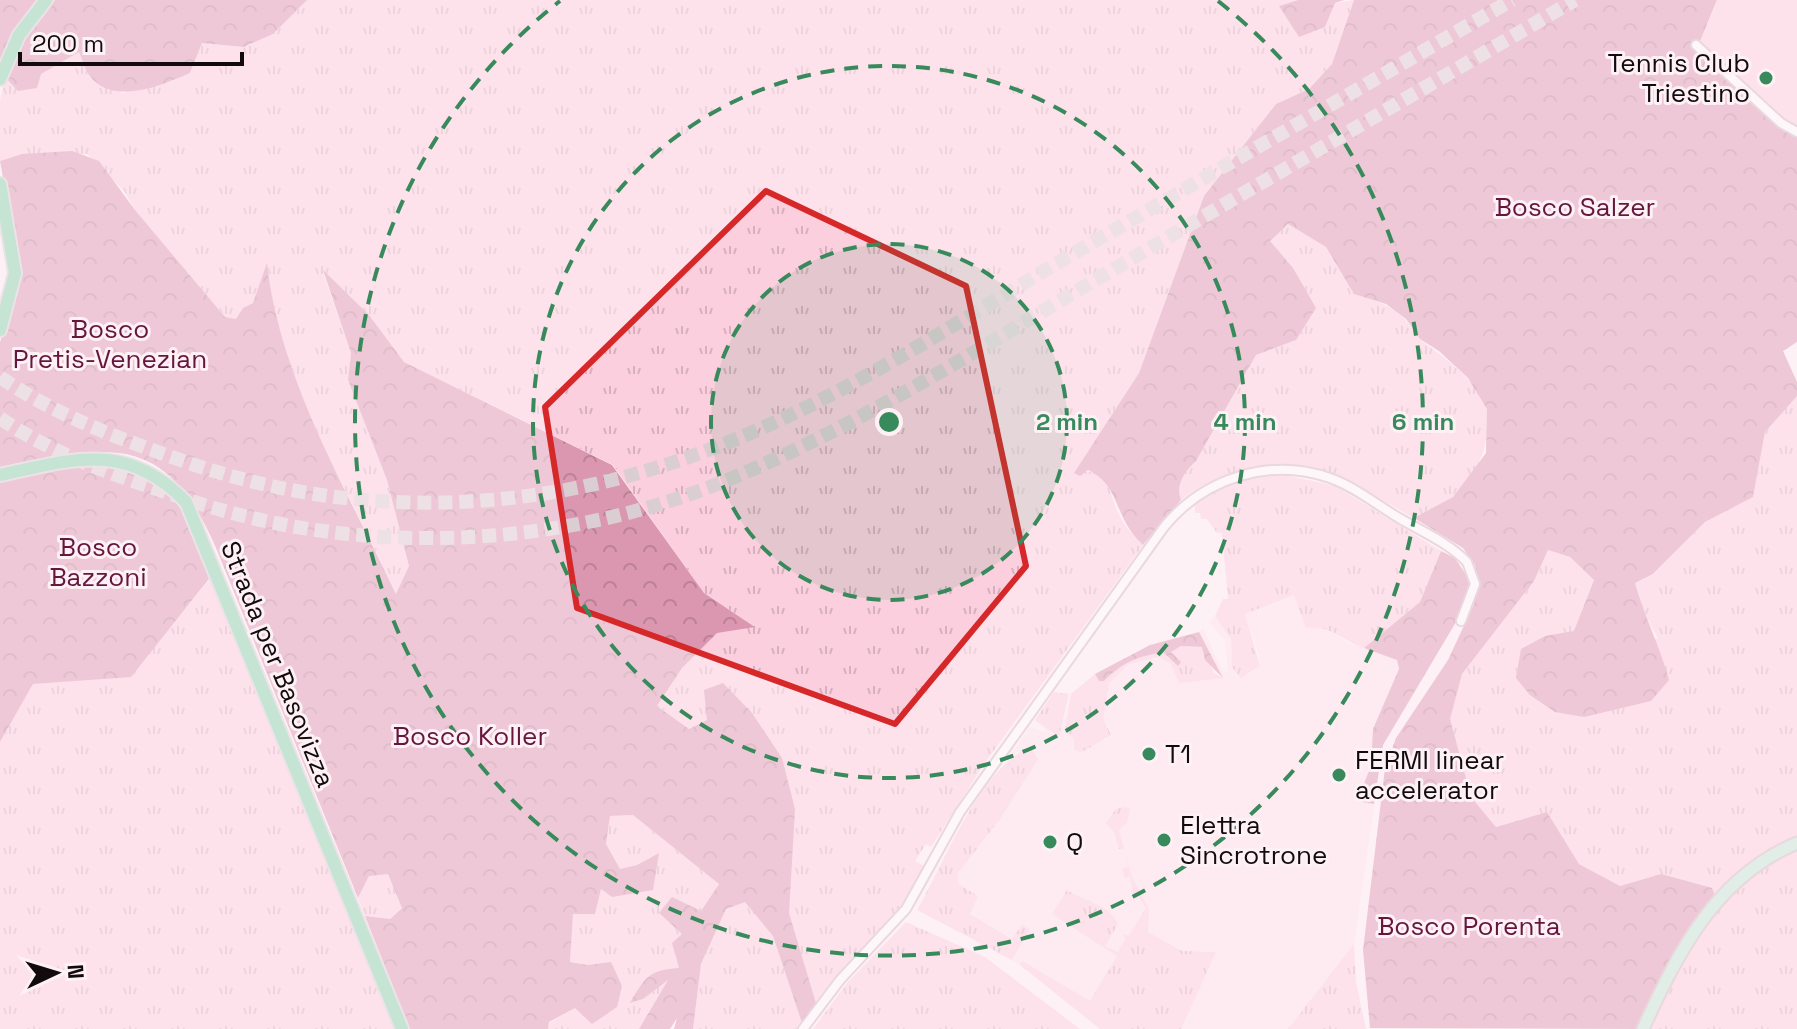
<svg xmlns="http://www.w3.org/2000/svg" width="1797" height="1029" viewBox="0 0 1797 1029" font-family="'Space Grotesk',sans-serif">
<style>
.built{fill:#fce4ec}
.grass{fill:url(#grass-tufts)}
.forest{fill:url(#forest-crowns)}
.pitch{fill:#fccfde}
.lines{fill:none;stroke-linecap:round;stroke-linejoin:round}
.motorway-tunnel{stroke:#dbced2;stroke-width:14;stroke-dasharray:14 7;stroke-linecap:butt}
.minor-casing{stroke:#d0bbc2;stroke-width:12}
.secondary-casing{stroke:#d0bbc2;stroke-width:15}
.primary-casing{stroke:#d4d3d4;stroke-width:16}
.minor{stroke:#fff;stroke-width:8}
.secondary{stroke:#bfead5;stroke-width:11}
.primary{stroke:#80d4ab;stroke-width:12}
.marked{fill:none;stroke:#d62828;stroke-width:6;stroke-linejoin:round}
.ring{fill:none;stroke:#388a5c;stroke-width:4;stroke-dasharray:14 10}
.poi-dot{fill:#388a5c;stroke:#fef1f5;stroke-width:3}
.labels{text-anchor:middle;dominant-baseline:central;stroke-width:6;stroke-linejoin:round;paint-order:stroke}
.poi-label{font-size:26px;fill:#120b0e;stroke:#fef1f5;text-anchor:start}
.park-label{font-size:26px;fill:#66163d;stroke:#fef1f5}
.street-label{font-size:26px;fill:#120b0e;stroke:#fef1f5}
.centre{fill:#388a5c;stroke:#fef1f5;stroke-width:4}
.ring-label{font-size:24px;text-anchor:middle;font-weight:bold;fill:#388a5c;stroke:#fef1f5;stroke-width:6;stroke-linejoin:round;paint-order:stroke}
</style>
<defs>
<pattern id="grass-tufts" width="24" height="20" patternUnits="userSpaceOnUse" patternTransform="scale(2)"><rect width="24" height="20" fill="#fccfde"/><path d="M3 7l-1-3M5 7V3M7 7l1-3M15 17l-1-3M17 17v-4M19 17l1-3" fill="none" stroke="#d7b0bd"/></pattern>
<pattern id="forest-crowns" width="20" height="18" patternUnits="userSpaceOnUse" patternTransform="scale(2)"><rect width="20" height="18" fill="#db97b0"/><path d="M2 6a3 3 0 1 1 6 0M12 15a3 3 0 1 1 6 0" fill="none" stroke="#bb8196"/></pattern>
</defs>
<rect width="100%" height="100%" fill="#fef1f5"/>
<path class="built" d="M1294,595L1306,628L1323,626L1350,644L1388,654L1397,660L1399,669L1374,728L1371,766L1357,801L1374,804L1354,944L1288,1029H1181L1216,952L1182,951L1148,932L1147,918L1090,1001L1022,962L1020,965L1012,960L1030,929L1012,939L969,913L978,896L957,884L958,873L988,835L1019,751L1008,759L1030,727L1048,733L1035,720L1059,737L1071,694L1065,732L1097,742L1106,740L1110,731L1103,718V705L1109,683L1129,664L1145,658L1156,660L1159,657L1172,664L1179,682L1222,678L1199,632L1203,628L1221,667L1228,674L1225,641L1209,622L1215,616L1231,639V655L1247,676L1260,666L1259,656L1245,614Z"/>
<g class="grass">
<path d="M307,0H1298L1279,6L1325,27L1335,3L1354,0L1332,64L1309,89L1276,104L1204,196L1139,373L1074,473C1108,466 1107,485 1116,508C1122,523 1131,534 1143,545L984,764L931,847L926,844L915,861L924,866C900,921 851,956 816,1003L789,913V881L707,720L689,729L657,706L682,668L717,632L754,626L704,593L613,465L404,362L369,315L323,273L351,353L348,380L387,480L409,566L397,595C349,494 279,376 267,265L253,303L243,308L236,319L225,317L135,210L124,191L87,154H22L0,161V100L5,77L41,74L79,52L90,77L122,93L168,83L190,73L202,43L245,47L273,34Z"/>
<path d="M1288,224L1326,247L1354,294C1374,300 1393,305 1407,322C1412,328 1416,336 1422,341C1447,360 1472,376 1486,406C1489,413 1487,422 1487,430C1485,472 1453,505 1414,518C1333,472 1265,437 1181,500C1175,485 1185,471 1196,461L1256,355L1296,340L1293,268L1269,241Z"/>
<path d="M1797,396V838L1753,859L1715,896L1661,874L1620,886L1579,864L1547,812L1496,827L1471,797L1449,719L1462,674L1534,581L1548,550L1570,557L1594,580L1574,632L1545,636L1658,639L1642,608L1635,583L1654,574L1705,522L1753,497L1765,432Z"/>
<path d="M1285,475L1335,486L1441,551L1420,602L1364,648C1343,641 1330,624 1306,628L1294,595L1245,614L1260,666L1241,678L1232,667L1231,639L1215,616L1223,599H1228L1222,533H1217L1207,519H1201L1200,513H1195V506C1211,479 1258,477 1285,475Z"/>
<path d="M212,576L395,1029H0V742L33,684L131,676Z"/>
<path d="M1181,646L1202,647L1214,673L1223,678L1179,683L1171,664L1159,657L1129,664L1109,683L1103,718L1111,735L1082,752L1074,750V739L1065,732L1071,694L1095,674L1099,681L1131,658L1163,652L1173,659L1171,652Z"/>
<path d="M1054,692L1069,694L1059,737L1035,720Z"/>
<path d="M1030,747L1038,759L1000,819L958,873V884L978,896L970,914L1012,939L1022,925L1030,929L1012,960L917,910C944,864 979,769 1030,747Z"/>
<path d="M1124,807L1130,809L1127,822L1119,830L1131,875L1149,909L1148,932L1182,951L1216,952L1181,1029H1100L1020,965L1022,961L1090,1001L1117,956L1052,914L1067,890C1084,901 1109,904 1118,924L1105,946L1118,952L1126,938L1122,934L1129,936L1146,908L1139,897L1134,899L1130,876L1125,878L1122,869L1128,867L1124,848L1119,849L1114,832L1106,823L1116,809Z"/>
<path d="M633,815L719,884L701,911L659,913L682,934L675,956L680,969L641,984L631,1003L643,999L669,978L639,1029H548L549,1023L575,1008L588,965L570,962L573,913L595,914L601,889L658,853L637,865L620,869L606,844L610,816Z"/>
<path d="M1797,848V1029H1648C1672,977 1709,898 1758,867C1770,860 1784,854 1797,848Z"/>
<path d="M388,873L402,907L390,919L365,916L358,898L369,876Z"/>
<path d="M746,901L773,936L802,1023L798,1029H693L701,964L726,909Z"/>
<path d="M906,922L985,957L1080,1029H813L847,983Z"/>
<path d="M1354,944L1356,982L1366,1029H1288Z"/>
</g>
<g class="forest">
<path d="M0,0H39L13,37L0,64Z"/>
<path d="M55,0H307L273,34L244,47L202,43L190,73C163,85 112,107 89,75C85,69 82,59 79,52L41,74L37,88L18,91L5,77L22,42Z"/>
<path d="M1298,0H1344L1335,3L1325,27L1299,37L1279,6Z"/>
<path d="M1354,0H1717L1699,44L1693,47L1780,127L1797,136V342L1783,351L1797,382V396L1765,432L1753,497L1705,522L1653,574L1635,583C1644,616 1660,646 1669,680L1651,701L1584,717L1555,712L1530,695L1516,678L1521,649L1545,636L1574,631L1594,580L1570,557L1548,550L1534,581L1462,674L1450,719L1471,797L1496,827L1547,812L1579,864L1620,886L1661,874L1712,888L1715,896L1637,1029L1370,1028L1363,950L1385,768L1396,738L1448,660L1474,604L1479,582L1475,565L1463,548L1414,518L1453,497L1486,453L1487,409L1468,378L1439,351L1420,339L1406,319L1386,304L1354,294L1326,247L1288,224L1270,241L1293,268L1316,308L1296,340L1256,355L1196,461C1185,471 1175,485 1181,500L1143,545C1113,518 1121,485 1088,470L1080,476L1074,473L1139,373L1204,196L1276,104L1309,89L1332,64Z"/>
<path d="M72,151L99,161L135,210L225,317L236,319L243,308L253,303L267,263C279,377 347,490 396,594L409,566L387,480L348,380L351,353L323,270L369,315L404,362L612,465L704,593L755,627L717,633L682,668L657,706L689,729L707,720L704,690L723,683L752,713L782,758L795,809L789,913L816,1003L802,1023L773,936L745,902L726,909L701,964L693,1029H674L677,1018L670,1029H639L668,980L643,999L630,1003C645,977 649,970 679,968L672,943L682,934L659,913L672,897L701,911L719,884L633,815L610,816L606,844L620,869L637,865L659,853L653,890L612,897L601,889L595,914H573L570,962L588,965L611,962L622,986L617,1007L592,1024L575,1008L549,1022L548,1029H410L365,916L390,919L402,908L388,874L369,876L358,898L216,548C164,429 110,446 0,467V342L15,294L16,250L0,161L22,154Z"/>
<path d="M94,463C176,478 181,504 212,575L131,677L33,684L0,742V480Z"/>
<path d="M1441,551L1455,558L1470,581L1456,622L1383,745L1374,804L1357,801L1371,766L1373,729L1399,669L1397,660L1364,648L1420,602Z"/>
<path d="M1199,632L1223,678L1205,660L1202,647L1181,646L1171,652L1181,662L1178,666L1163,652C1136,657 1123,662 1104,681H1099L1095,674L1150,645Z"/>
</g>
<path class="pitch" d="M1717,0H1797V130L1783,123L1699,44Z"/>
<g class="lines">
<g class="motorway-tunnel">
<path d="M0,377C58,417 123,440 189,463C364,523 548,513 719,446C843,398 957,322 1071,255C1218,170 1365,85 1512,0"/>
<path d="M0,418C55,456 120,477 183,498C353,557 552,550 720,483C857,428 982,346 1109,272C1264,181 1419,91 1575,0"/>
</g>
<g class="minor-casing">
<g id="minor">
<path d="M1696,45L1781,123L1797,132"/>
<path d="M803,1029L840,980L906,909L960,812L1164,527C1204,478 1269,457 1330,478C1355,487 1377,505 1399,518C1421,531 1449,543 1467,562L1475,584L1461,621"/>
</g>
</g>
<g class="secondary-casing">
<path id="secondary" d="M1643,1029C1678,952 1716,877 1797,843"/>
</g>
<g class="primary-casing">
<g id="primary">
<path d="M0,79L19,35L46,0"/>
<path d="M0,184L15,273L0,330"/>
<path d="M0,475C75,459 127,441 186,502L402,1029"/>
</g>
</g>
<use href="#minor" class="minor"/>
<use href="#secondary" class="secondary"/>
<use href="#primary" class="primary"/>
</g>
<path d="M0 0H1797V1029H0ZM766,191L966,286L1026,566L895,724L577,608L545,407Z" fill="#fef1f5" fill-opacity=".55" fill-rule="evenodd"/>
<path class="marked" d="M766,191L966,286L1026,566L895,724L577,608L545,407Z"/>
<circle cx="889" cy="422" r="178" fill="#388a5c" fill-opacity=".12"/>
<g class="ring">
<circle cx="889" cy="422" r="178"/>
<circle cx="889" cy="422" r="356"/>
<path d="M1218 1A534 534 0 1 1 560 1"/>
</g>
<g class="poi-dot">
<circle cx="1766" cy="78" r="8"/>
<circle cx="1149" cy="754" r="8"/>
<circle cx="1339" cy="775" r="8"/>
<circle cx="1164" cy="840" r="8"/>
<circle cx="1050" cy="842" r="8"/>
</g>
<g class="labels">
<g class="poi-label">
<text x="1750" y="63" text-anchor="end">Tennis Club<tspan x="1750" dy="30">Triestino</tspan></text>
<text x="1165" y="754">T1</text>
<text x="1355" y="760">FERMI linear<tspan x="1355" dy="30">accelerator</tspan></text>
<text x="1180" y="825">Elettra<tspan x="1180" dy="30">Sincrotrone</tspan></text>
<text x="1066" y="842">Q</text>
</g>
<g class="park-label">
<text x="1575" y="207">Bosco Salzer</text>
<text x="110" y="329">Bosco<tspan x="110" dy="30">Pretis-Venezian</tspan></text>
<text x="98" y="547">Bosco<tspan x="98" dy="30">Bazzoni</tspan></text>
<text x="470" y="736">Bosco Koller</text>
<text x="1469" y="926">Bosco Porenta</text>
</g>
<g class="street-label">
<text transform="translate(278 664) rotate(68)">Strada per Basovizza</text>
</g>
</g>
<circle cx="889" cy="422" r="12" class="centre"/>
<g class="ring-label">
<text x="1067" y="430">2 min</text>
<text x="1245" y="430">4 min</text>
<text x="1423" y="430">6 min</text>
</g>
<g transform="translate(56 973) rotate(86)" stroke="#fef1f5" stroke-width="6" paint-order="stroke">
<path d="M0-6L14 30L0 20L-14 30Z" fill="#120b0e"/>
<text y="-12" font-size="22" font-weight="bold" text-anchor="middle" fill="#120b0e">N</text>
</g>
<path d="M20 52v12h222v-12" fill="none" stroke="#120b0e" stroke-width="4"/>
<text x="32" y="52" font-size="24" fill="#120b0e" stroke="#fef1f5" stroke-width="6" paint-order="stroke">200 m</text>
</svg>
